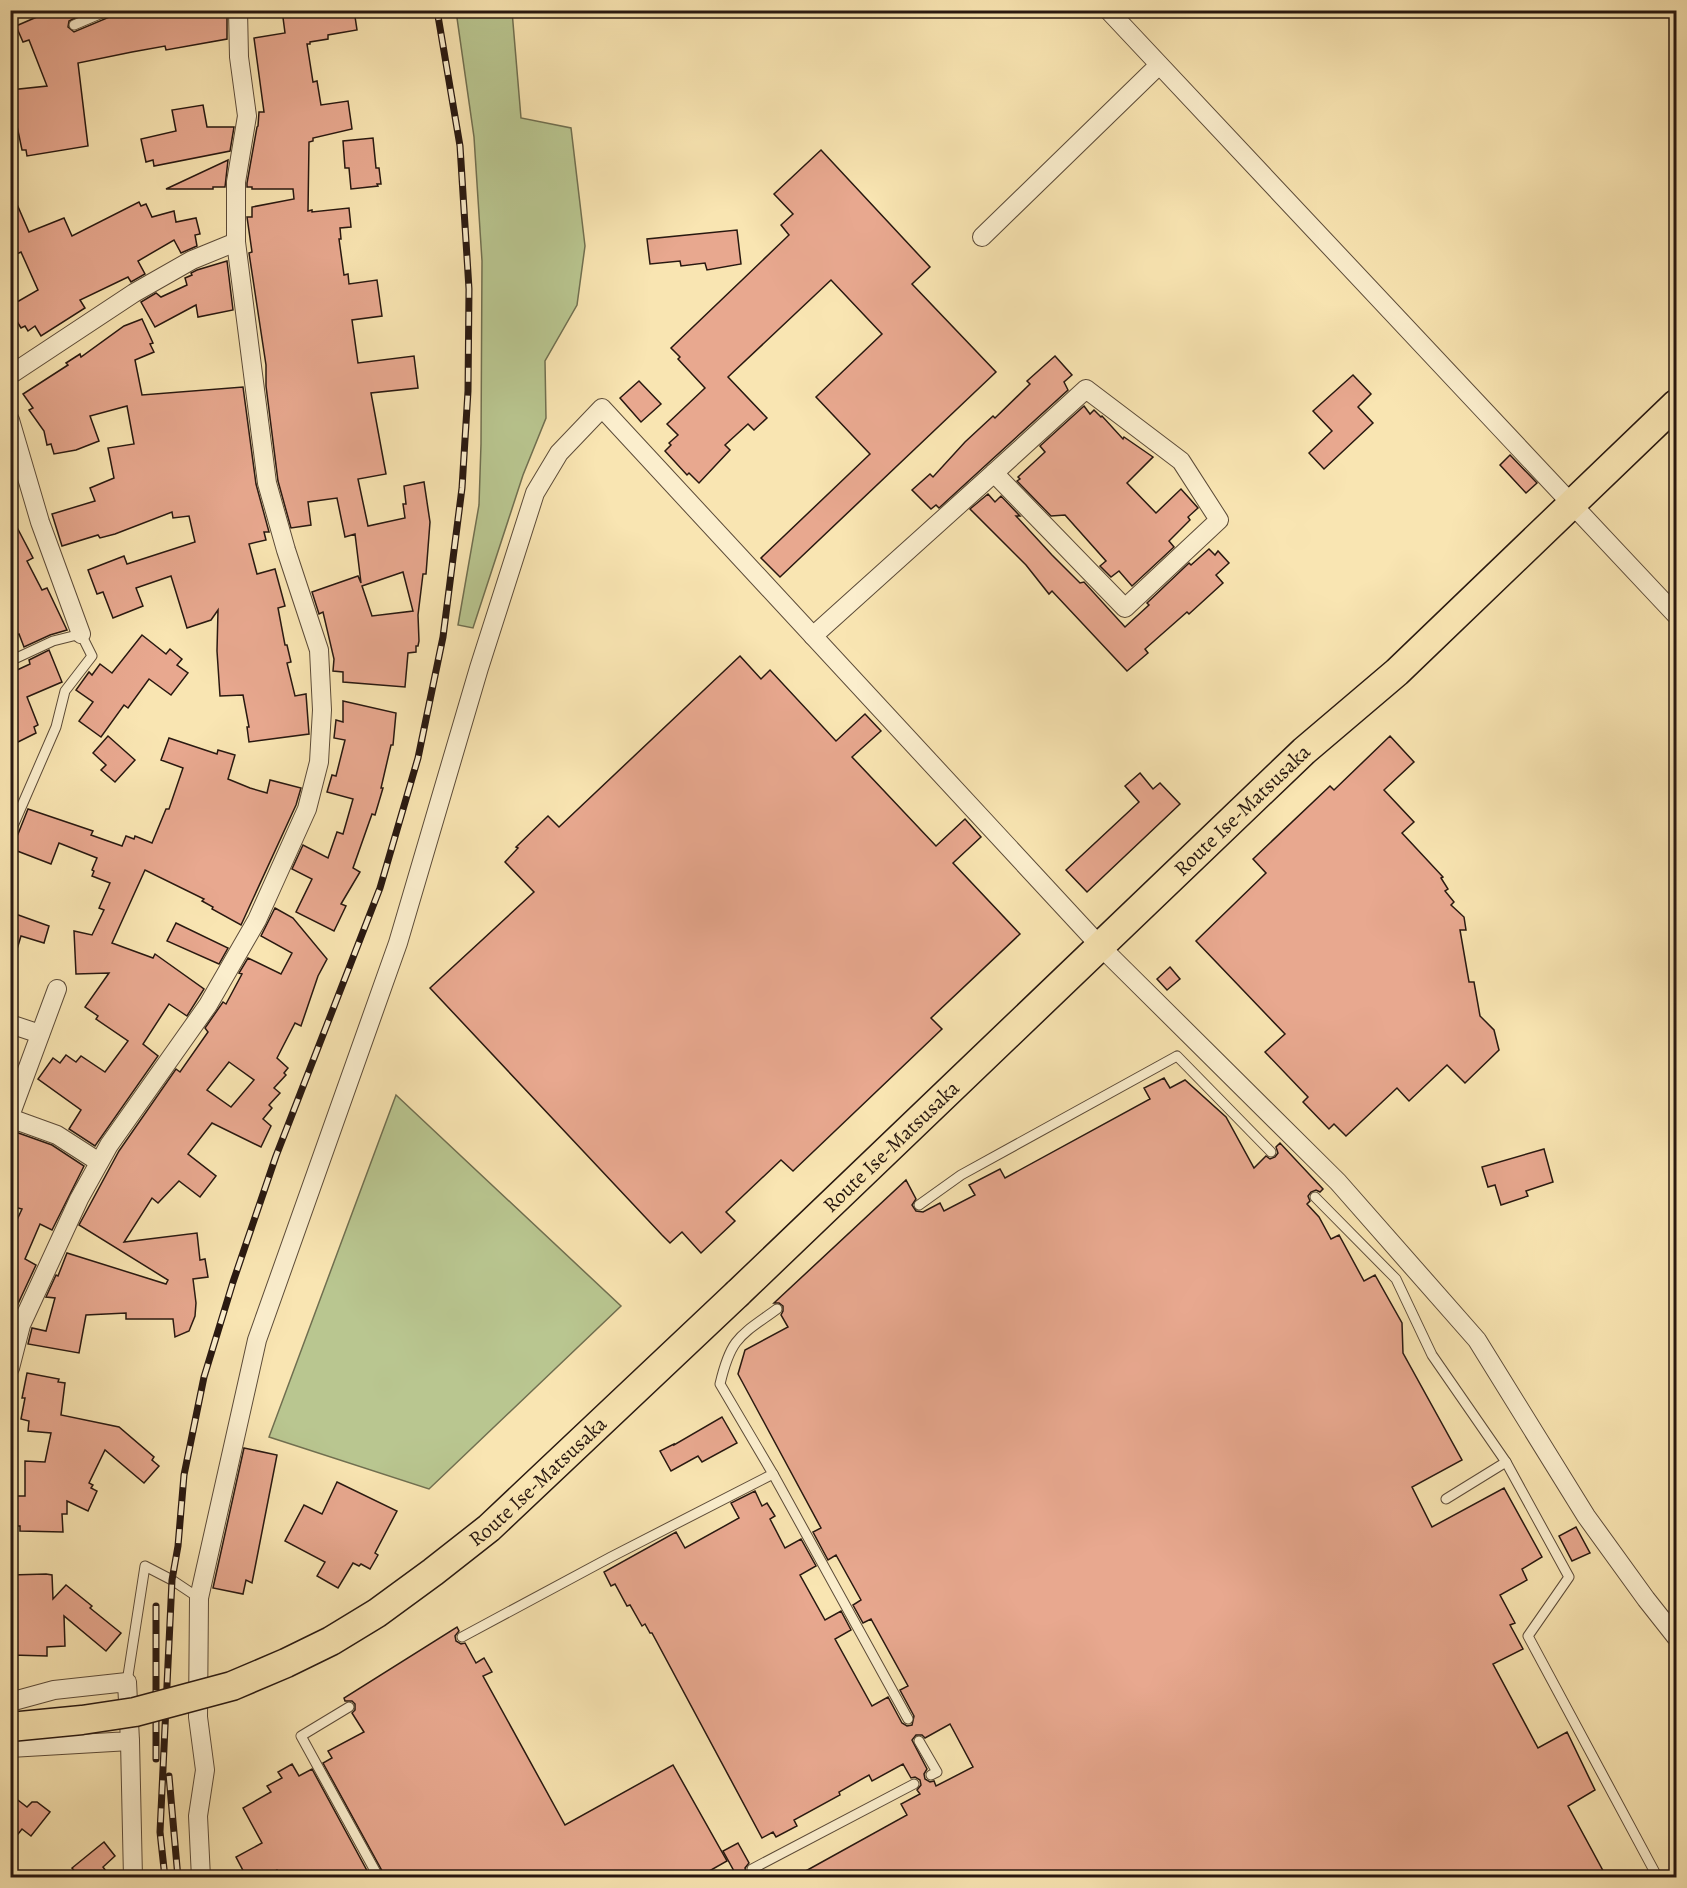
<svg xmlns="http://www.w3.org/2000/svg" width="1687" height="1888" viewBox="0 0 1687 1888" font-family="Alegreya,serif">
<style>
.green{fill:#b9c690;stroke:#706f50;stroke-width:1.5}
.building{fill:#e8a88f;stroke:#281810;stroke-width:1.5;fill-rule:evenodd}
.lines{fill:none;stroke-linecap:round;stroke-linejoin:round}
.service-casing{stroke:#5c4b38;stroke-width:11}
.minor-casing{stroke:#5c4b38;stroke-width:20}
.primary-casing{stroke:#281810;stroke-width:31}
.service{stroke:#fbeecd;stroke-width:9}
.minor{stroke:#fbeecd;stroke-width:18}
.primary{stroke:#f9e5b2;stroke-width:28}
.rail-casing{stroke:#281810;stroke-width:7}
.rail{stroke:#fbeecd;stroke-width:4.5;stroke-dasharray:14;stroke-linecap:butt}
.primary-bridge-casing{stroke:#281810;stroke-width:31;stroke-linecap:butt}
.primary-bridge{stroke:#f9e5b2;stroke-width:28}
.labels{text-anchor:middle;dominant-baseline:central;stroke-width:5;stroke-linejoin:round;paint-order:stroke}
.street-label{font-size:21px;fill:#281810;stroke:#fbeecd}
</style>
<rect width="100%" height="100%" fill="#f9e5b2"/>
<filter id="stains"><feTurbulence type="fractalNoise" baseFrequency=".00333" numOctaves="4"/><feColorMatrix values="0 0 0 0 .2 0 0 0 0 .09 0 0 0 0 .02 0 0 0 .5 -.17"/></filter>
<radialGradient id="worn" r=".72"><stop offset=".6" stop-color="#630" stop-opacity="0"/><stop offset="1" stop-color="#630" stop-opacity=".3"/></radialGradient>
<g class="green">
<path d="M456,11H512L521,118L571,128L585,246L577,305L545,361L546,418L523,475L473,628L458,625L479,505L481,444L482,261L474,137Z"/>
<path d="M396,1095L621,1306L429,1489L269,1437Z"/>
</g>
<g class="building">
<path d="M53,10H91L69,21L68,27L74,32L112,16L116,10H227V39L166,50L165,46L132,52L78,63L88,146L27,156L26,150H22L17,126H13L10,90L47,86L29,40L23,42L16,26Z"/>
<path d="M282,10H354L357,30L328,35V39L310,42V44H307L313,82L317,81L321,105L348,101L352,129L313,138V141L309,142L308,211L312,210V212L349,208L351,227L340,228L341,239H339L344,275L348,274L349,284L377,280L382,316L352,320L358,363L414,356L418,388L371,393L386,474L358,479L368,526L405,518L403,504H406L404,486L424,482L430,522L426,574H423L418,615L419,641L418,646H416V652L408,653L405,687L343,682V672L333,671L334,659L323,612L319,614L312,592L358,576L361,583L355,534L345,537L337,498L308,502L311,525L291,528L278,481L266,386V365L249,253L252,252L247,217H252V207L294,199L293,189H252V187H247V183L257,127L258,126L259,112H264L254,38L285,33ZM403,572L413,611L372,616L362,586Z"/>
<path d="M203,105L207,127H234L230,151L154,166L153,160L146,162L141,139L176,131L172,110Z"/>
<path d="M373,138L376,168H379L381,184H377L378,186L351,189L349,168H345L343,141Z"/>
<path d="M821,150L930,267L912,284L996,372L780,577L761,558L870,454L816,397L882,334L831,280L728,377L767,418L754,430L748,424L725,445L730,450L699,483L689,473L687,475L665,451L671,445L669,443L678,435L667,424L705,388L678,359L680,357L671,348L789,235L781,225L793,214L774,194Z"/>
<path d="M228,160L225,187H213V189H166Z"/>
<path d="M10,188L29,232L64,218L72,236L139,202L141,206L146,204L152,217L174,211L176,222L196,218L200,234L195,235L197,246L181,253L174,240L138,261L145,274L131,282L128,277L80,300L85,308L41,336L35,326L28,331L25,326L21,328L10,310V306L38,290L21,252L10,257Z"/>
<path d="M737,230L741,264L707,270L705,263L681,266L680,261L650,264L647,239Z"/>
<path d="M227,261L233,310L198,317L196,305L155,327L141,302L156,293L161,297L187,285L185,278L192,275L191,273L197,270Z"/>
<path d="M142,319L153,343L150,344L154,352L135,360L142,395L243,387L256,484L269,532H264L266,540L249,544L257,574L275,569L285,606L278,608L285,645H287L291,662L287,663L295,696L306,694L309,734L249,742L247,727H249L243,695L220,696L217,651L218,610L211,620L187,628L171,576L136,588L143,606L113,618L103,592L97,594L88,570L124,556L127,564L195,542L189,516L173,518L172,512L115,534L100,538L98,535L62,546L52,514L95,501L90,488L114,478L108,448L134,444L127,406L90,416L99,441L76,450L54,454L51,444L47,445L44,431L29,410L33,408L23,394L68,365L66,363L80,354L81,357L124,326Z"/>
<path d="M1055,356L1072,375L1064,382L1068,390L939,508L936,505L931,509L912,490L930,474L933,477L965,442L993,416L995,418L1030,384L1027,381Z"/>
<path d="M1353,375L1371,394L1358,407L1373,423L1324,469L1309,453L1332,431L1313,411Z"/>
<path d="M639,381L661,404L641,422L620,398Z"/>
<path d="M1084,406L1090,414L1094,410L1101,417L1102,416L1123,439L1124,437L1153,457L1127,483L1156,513L1181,489L1198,508L1188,517L1190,520L1169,541L1174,547L1132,586L1119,571L1111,577L1100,566L1106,561L1065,515L1051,516L1017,481L1020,479L1018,477L1045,452L1040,446Z"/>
<path d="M1510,455L1537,483L1526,493L1500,465Z"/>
<path d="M988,494L995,502L1001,496L1020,516H1016L1052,555L1080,583L1084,582L1125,627L1149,605L1147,603L1189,563L1191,565L1209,549L1215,555L1218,551L1229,563L1216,575L1223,583L1189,614L1187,612L1145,649L1148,653L1127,671L1052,591L1049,594L1026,565L970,509Z"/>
<path d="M10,514L33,558L27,561L42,590L47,588L67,630L50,635L24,647L19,634L10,638Z"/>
<path d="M142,635L166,654L170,649L182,659L177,665L188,673L171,695L149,679L128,708L124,705L101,737L79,721L93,702L76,690L89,672L92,675L100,664L112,673Z"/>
<path d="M49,650L62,682L27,697L38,725L34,727L36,733L10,746V668L13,667L15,671L30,664L29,660Z"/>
<path d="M740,656L761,679L770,670L836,741L865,714L881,731L852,757L936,846L965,819L981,837L953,863L1020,934L931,1018L942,1029L793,1171L781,1160L726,1212L735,1221L701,1253L682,1232L670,1243L662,1235L430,988L534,892L505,862L518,848L516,847L548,816L559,827Z"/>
<path d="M343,701L396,713L393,745H391L381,788H383L375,815L372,814L353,868L360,872L341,904L346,906L334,931L296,912L312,879L292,869L303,845L328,858L337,832L343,834L353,799L327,792L332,775L336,776L345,740L334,738L336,720L343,722Z"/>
<path d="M108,736L135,760L115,782L101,770L106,765L93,753Z"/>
<path d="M1390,736L1414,762L1384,790L1414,822L1402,833L1443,877L1441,878L1448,889L1445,891L1454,902L1451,905L1464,917L1466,930H1460L1469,982H1474L1480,1016L1494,1030L1499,1050L1465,1083L1447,1065L1409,1101L1397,1088L1346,1136L1334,1124L1329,1129L1303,1102L1308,1097L1265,1052L1285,1034L1196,941L1266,873L1253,859L1330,786L1334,790Z"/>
<path d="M169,738L217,754L218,750L235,755L228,779L250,788L267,793L270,780L301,788L296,805L241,925L212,909L213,907L202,901L204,899L145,870L112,943L153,958L155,954L204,989L187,1016L169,1004L143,1044L158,1056L95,1146L69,1129L81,1110L38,1079L53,1058L60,1063L66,1055L76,1062L81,1056L105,1072L128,1041L96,1019L98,1016L85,1007L109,973L76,974L74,931L92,935L104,910L99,908L110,883L92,876L94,871L92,870L97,858L59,843L51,864L12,849L28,809L93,831L91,835L122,846L126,836L134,839L135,836L152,843L166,809H169L183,768L161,760Z"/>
<path d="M1140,773L1153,789L1160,783L1180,804L1087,892L1066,870L1139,802L1125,786Z"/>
<path d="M275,908L293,918L327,959L318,976L301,1026L295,1023L277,1058L288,1068L284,1073L286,1075L274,1088L280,1093L269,1105L272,1108L263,1119L271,1126L261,1147L212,1123L188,1154L216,1176L200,1197L179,1181L158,1203L152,1198L124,1242L197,1233L200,1260L205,1259L208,1277L193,1279L196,1303L195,1316L189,1331L175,1337L173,1319H126V1313L86,1315L79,1353L28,1344L32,1328L46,1331L55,1298L46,1297L56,1275L58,1276L67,1253L166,1284L168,1280L79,1225L119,1151L176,1069L180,1072L208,1032L205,1028L223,1002L226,1004L242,974L239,973L248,958L281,974L292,953L261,936ZM229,1062L254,1080L231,1107L207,1090Z"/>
<path d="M10,912L49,926L44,943L21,936L14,959L10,958Z"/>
<path d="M176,923L228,948L219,964L167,941Z"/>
<path d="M1170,967L1180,979L1167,990L1157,979Z"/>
<path d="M1164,1078L1170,1088L1185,1080L1226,1117L1254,1168L1266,1156L1270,1159L1275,1157L1278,1153L1276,1147L1280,1143L1323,1189L1320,1192L1316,1190L1311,1192L1308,1196L1310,1201L1307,1204L1319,1217L1331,1239L1339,1235L1364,1281L1375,1275L1402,1323L1403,1353L1462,1460L1412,1487L1432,1527L1504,1488L1542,1557L1522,1569L1527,1580L1500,1595L1515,1623L1510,1625L1523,1649L1493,1664L1538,1748L1567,1732L1595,1790L1568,1806L1607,1878H793L907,1815L901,1804L920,1794L917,1790L921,1785L920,1780L915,1777L911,1778L903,1764L872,1781L869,1775L839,1792L840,1795L794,1820L797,1826L776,1837L773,1832L762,1838L652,1633H650L645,1624L642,1626L630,1605L627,1606L615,1584L611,1586L604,1572L676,1532L685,1548L739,1518L731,1503L755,1491L762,1506L767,1503L775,1516L770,1519L785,1548L801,1539L816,1566L800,1575L825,1620L841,1611L851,1630L835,1639L872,1706L888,1697L902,1723L907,1726L912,1725L914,1716L900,1690L908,1686L871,1619L863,1623L853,1605L861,1600L836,1555L828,1560L813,1532L821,1528L738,1374L745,1350L788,1327L781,1315L783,1311V1306L779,1303H774L906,1180L916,1199L912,1205L916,1211L923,1212L940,1203L944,1211L975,1195L969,1185L1000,1169L1005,1178L1150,1099L1144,1088ZM950,1724L973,1767L936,1786L934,1781L930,1782L925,1779L924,1774L927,1769L912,1740L916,1735H922L925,1738Z"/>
<path d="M10,1130L52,1145L84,1166L52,1230L40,1224L25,1259L36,1265L10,1321V1235L22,1209L10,1206Z"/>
<path d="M1544,1149L1553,1182L1526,1191L1528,1196L1501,1205L1495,1185L1488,1187L1482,1167Z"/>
<path d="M27,1373L59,1379L58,1382L65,1383L61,1415L119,1427L154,1457L152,1460L159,1466L144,1483L105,1450L89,1483L93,1485L91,1488L97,1491L88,1511L67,1501V1514H62L63,1532L20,1531V1526H17V1496H25V1461L45,1462L51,1433L28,1431L29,1421L21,1419L25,1398H22Z"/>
<path d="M722,1417L737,1443L702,1462L698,1456L671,1471L660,1451L674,1444V1445Z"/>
<path d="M244,1448L277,1455L252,1583L246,1580L243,1594L213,1588Z"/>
<path d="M337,1482L397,1511L375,1553L378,1555L370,1569L361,1564L359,1566L353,1563L338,1588L317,1576L325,1562L285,1541L304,1505L322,1514Z"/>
<path d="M1576,1527L1590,1553L1572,1561L1559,1536Z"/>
<path d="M46,1574L52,1575L53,1599L66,1585L92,1606L90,1608L121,1633L106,1651L64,1616L65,1646L47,1647V1656L12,1655L11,1575Z"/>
<path d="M457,1627L459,1631L455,1636L456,1641L461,1644L465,1643L476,1663L484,1658L492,1672L483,1676L565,1825L673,1765L727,1861L697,1878H386L323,1763L332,1758L328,1751L364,1732L352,1713L355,1710V1704L352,1701H345L344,1698Z"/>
<path d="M292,1764L299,1776L312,1769L371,1878H282L277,1870L263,1878H247L236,1857L262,1843L243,1808L271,1792L267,1786L282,1778L278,1772Z"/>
<path d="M10,1794L27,1807L32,1802H37L50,1812L31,1836L22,1829L10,1844Z"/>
<path d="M104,1842L115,1856L103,1867L111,1878H80L72,1868Z"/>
<path d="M738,1843L749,1863L745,1868L746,1873L751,1876L755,1875L757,1878H744L740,1871H734L723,1851Z"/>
</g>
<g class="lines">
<g class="service-casing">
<g id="service">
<path d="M74,25L109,10"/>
<path d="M10,661L53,641L81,634L92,656L65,691L56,727L13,826"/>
<path d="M1315,1197L1396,1279L1432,1355L1506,1462L1446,1499"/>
<path d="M919,1205L961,1175L1177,1056L1271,1152"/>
<path d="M1506,1462L1569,1577L1528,1636L1658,1878"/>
<path d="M773,1474L908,1719"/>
<path d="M462,1637L611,1557L773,1474L720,1384C731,1337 740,1336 777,1309"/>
<path d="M127,1682L145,1566L172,1580L199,1598"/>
<path d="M349,1707L301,1736L379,1878"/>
<path d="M919,1741L937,1772L931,1775"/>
<path d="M752,1869L914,1784"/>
<path d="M735,1878L737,1877"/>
</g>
</g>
<g class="minor-casing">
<g id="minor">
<path d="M1108,10L1676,615"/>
<path d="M982,237L1159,65"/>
<path d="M10,375L134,293L192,260L236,242"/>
<path d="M1086,389L1181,461L1219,520L1125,608L994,473Z"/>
<path d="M10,420L40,522L81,634"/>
<path d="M813,636L994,473"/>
<path d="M10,1024L40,1034"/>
<path d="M10,1116L57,989"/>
<path d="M10,1118L57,1135L99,1162"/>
<path d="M10,1368L21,1325L79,1199L109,1145L208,1005L257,920L307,809L319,762L322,710L319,650L286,550L267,483L236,242V182L247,116L239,57L238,10"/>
<path d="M10,1702L54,1690L127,1682L130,1741L10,1748"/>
<path d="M130,1741L133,1878"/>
<path d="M201,1878L198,1816L205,1770L198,1717L199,1598L257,1340L398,943L479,668L535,493L559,453L602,408L1101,947L1338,1182L1477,1340L1586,1516L1646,1599L1676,1637"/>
</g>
</g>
<g class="primary-casing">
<g id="primary">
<path id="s1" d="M738,1293L1304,751L1397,672L1676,404"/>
</g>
</g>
<use href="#service" class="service"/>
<use href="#minor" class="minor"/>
<use href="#primary" class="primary"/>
<g class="rail-casing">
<g id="rail">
<path d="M156,1606V1759"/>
<path d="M169,1776L178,1878"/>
<path d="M165,1878L160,1832L172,1580L178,1546L184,1475L204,1377L233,1282L276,1156L380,888L418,758L443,637L462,488L468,391L469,289L460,146L437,10"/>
</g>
</g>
<use href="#rail" class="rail"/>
<g class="primary-bridge-casing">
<g id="primary-bridge">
<path id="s2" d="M10,1727L82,1720L135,1712L232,1686L286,1663L331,1641L377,1613L433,1572L489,1528L738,1293"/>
</g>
</g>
<use href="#primary-bridge" class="primary-bridge"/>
</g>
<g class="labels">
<g class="street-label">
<text stroke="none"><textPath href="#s1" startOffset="698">Route Ise-Matsusaka</textPath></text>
<text stroke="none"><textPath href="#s1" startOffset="212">Route Ise-Matsusaka</textPath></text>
<text stroke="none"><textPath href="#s2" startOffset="597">Route Ise-Matsusaka</textPath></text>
</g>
</g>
<rect width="1687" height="1888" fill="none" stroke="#f9e5b2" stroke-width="36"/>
<rect x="12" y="12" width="1663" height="1864" fill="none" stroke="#281810" stroke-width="3"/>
<rect x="18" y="18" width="1651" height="1852" fill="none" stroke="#281810" stroke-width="1.5"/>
<rect width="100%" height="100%" filter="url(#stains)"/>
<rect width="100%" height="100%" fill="url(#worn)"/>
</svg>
